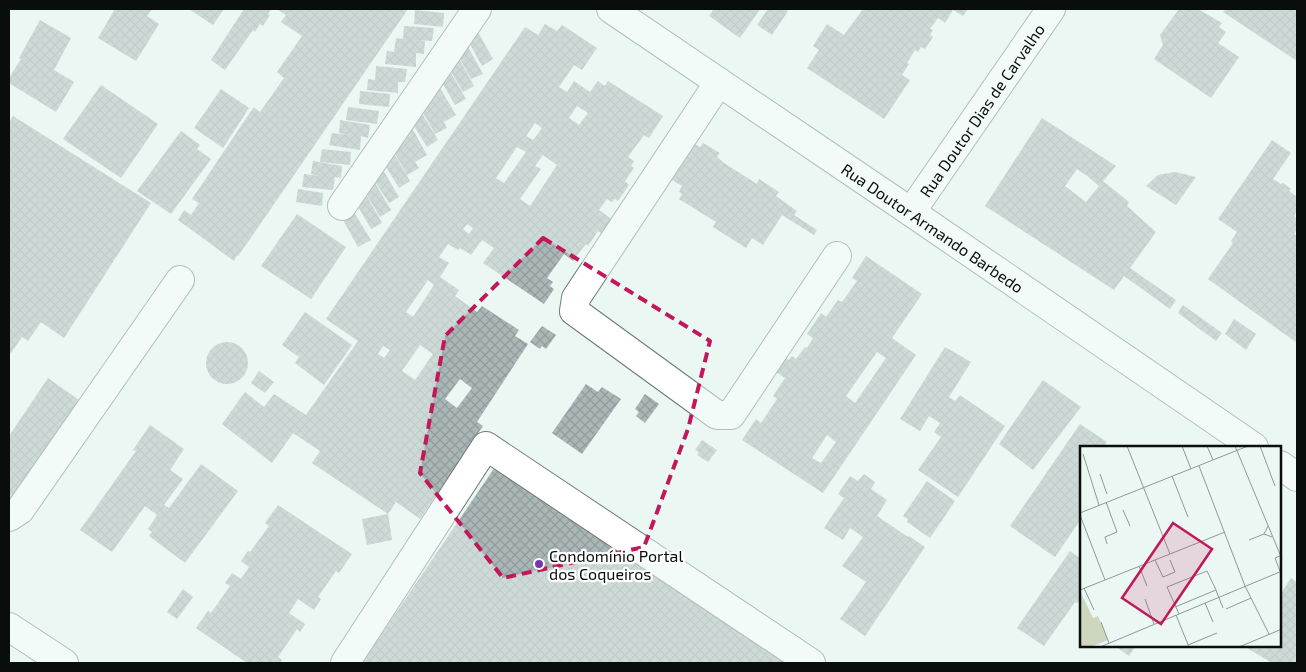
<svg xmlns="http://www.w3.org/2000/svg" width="1306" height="672" viewBox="0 0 1306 672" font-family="'Exo 2',sans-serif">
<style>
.building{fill:url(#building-cross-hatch);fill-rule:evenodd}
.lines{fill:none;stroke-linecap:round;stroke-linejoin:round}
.minor-casing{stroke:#6d7975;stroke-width:30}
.minor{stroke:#fff;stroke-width:28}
.marked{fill:none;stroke:#c2185b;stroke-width:4;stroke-dasharray:10 6;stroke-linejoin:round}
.poi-dot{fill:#7237ad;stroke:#fff;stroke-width:2}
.labels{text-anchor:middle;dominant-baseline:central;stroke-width:4.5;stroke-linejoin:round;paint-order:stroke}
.street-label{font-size:16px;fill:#090d0b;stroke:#fff}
.poi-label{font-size:16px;fill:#090d0b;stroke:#fff;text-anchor:start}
.inset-road{fill:none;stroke:#909996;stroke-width:1}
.view{fill:#c2185b;fill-opacity:0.15;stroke:#c2185b;stroke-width:2.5}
.inset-edge{fill:none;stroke:#090d0b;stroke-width:2.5}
</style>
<defs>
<pattern id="building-cross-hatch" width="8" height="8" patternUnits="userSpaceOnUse" patternTransform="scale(1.25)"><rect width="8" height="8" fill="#aab7b7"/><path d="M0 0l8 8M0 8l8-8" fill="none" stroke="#919c9c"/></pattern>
</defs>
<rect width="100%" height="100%" fill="#eaf7f2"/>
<g class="building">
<path d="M115,9H152L147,16L159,24L136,61L98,38Z"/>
<path d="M189,9H224L213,25Z"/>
<path d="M244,9H271L268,14L270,15L263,26L260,24L255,32L253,30L225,70L211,60Z"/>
<path d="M277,9H408L250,239L238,256L237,255L234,261L178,220L184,210L191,215L199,203L192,199L249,114L254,107L260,112L284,78L277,72L302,36L281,22L286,15Z"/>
<path d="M714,9H760L740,38L709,16Z"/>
<path d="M768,9H785L788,11L772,35L757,25Z"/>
<path d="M863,9H968L963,16L953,10L945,23L938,18L930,29L933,30L930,35L933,37L925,49L921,47L918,52L915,50L907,63L909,64L902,75L910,80L884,119L807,68L819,50L813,46L827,24L844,35Z"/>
<path d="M1179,9H1198L1222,23L1219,27L1226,32L1218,43L1239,57L1211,98L1154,59L1163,45L1160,35Z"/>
<path d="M1226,9H1297V61L1223,12Z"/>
<path d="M415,10L444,13L443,27L414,24Z"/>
<path d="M40,20L71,38L54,70L74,82L56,112L9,83V78L21,59L19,58Z"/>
<path d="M545,24L557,31L562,25L597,48L582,70L574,65L559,87L567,92L574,81L590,92L598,81L605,86L608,81L663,116L649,138L644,135L628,157L634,161L631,166L634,168L625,181L629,185L618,201L615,199L612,202L607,199L599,210L617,223L607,238L598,231L588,246L586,244L573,261L564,254L547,278L553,282L550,286L554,289L544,304L483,263L494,248L482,240L471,255L460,248L458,250L448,244L439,257L449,263L440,277L459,290L455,296L477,312L482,306L519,330L515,336L528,344L477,422L483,426L420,519L396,502L388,514L392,540L367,545L362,519L388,514L312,463L320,451L293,433L272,463L222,424L245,392L264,407L274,394L306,415L358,341L326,319L525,27L538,35ZM577,106L588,113L579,125L569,118ZM535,123L542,128L533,140L526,136ZM517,147L526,152L504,183L496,178ZM543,155L557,165L530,206L520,199L541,169L535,166ZM467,224L473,228L469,234L463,229ZM428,280L434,285L413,317L406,312ZM420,345L433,354L415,380L402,371ZM383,346L390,350L384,358L378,354ZM460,379L472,388L457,408L445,399Z"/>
<path d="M404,26L434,28L432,41L413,40L425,41L424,54L416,53V67L385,64L387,51L394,52L396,38L403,39Z"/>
<path d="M478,32L493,59L482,66L467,39Z"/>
<path d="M468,47L483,74L471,79L457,53Z"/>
<path d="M460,60L474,86L463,92L448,66Z"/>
<path d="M376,66L407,69L405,82H398V93L367,90L368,79L375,80Z"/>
<path d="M451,73L466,99L455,105L440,79Z"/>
<path d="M101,85L158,124L121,178L63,139Z"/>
<path d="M440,88L456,115L444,122L441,117L447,128L435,134L420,107L432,101L428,95Z"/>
<path d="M221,89L249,108L223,148L194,128Z"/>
<path d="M360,91L390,94L389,107L359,104Z"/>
<path d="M348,107L379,111L377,124L346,120Z"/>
<path d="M423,115L438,140L427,147L411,121Z"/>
<path d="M13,116L151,203L64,338L41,322L28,341L22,337L11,353L9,352V123Z"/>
<path d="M1042,118L1116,166L1103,181L1129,202L1127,206L1156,232L1130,268L1176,300L1170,309L1124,276L1114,290L985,206ZM1077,169L1086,175L1099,186L1086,202L1065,186Z"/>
<path d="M340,120L370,125L368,138L361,136L360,150L329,145L332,133L350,135L339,133Z"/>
<path d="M412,128L427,155L415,162L419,168L407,175L392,148L405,141L401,134Z"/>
<path d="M181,131L200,145L197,149L211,159L171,214L137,191Z"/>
<path d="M1272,140L1291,153L1273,179L1281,184L1283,183L1291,189L1289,191L1297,197V211L1294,216L1297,219V229L1294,234L1297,236V343L1208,279L1233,243L1231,241L1237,232L1218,219Z"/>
<path d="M703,143L720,153L717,157L724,163L757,184L759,179L779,192L776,196L797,211L794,215L817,230L814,235L782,215L763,245L752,238L746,248L713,227L716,222L679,199L682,194L679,192L682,186L672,180L695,144L700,147Z"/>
<path d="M322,149L351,152L350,165L320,162Z"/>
<path d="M395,155L410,181L399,188L383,162Z"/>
<path d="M313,161L342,166L341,178L335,177L333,190L302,187L304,174L320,176L311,174Z"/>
<path d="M383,170L399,197L389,203L372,177Z"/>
<path d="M1175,172L1196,177L1176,205L1146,186L1158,175Z"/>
<path d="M375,183L391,210L380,217L364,190Z"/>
<path d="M298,189L323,193L322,206L296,202Z"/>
<path d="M367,196L382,223L371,229L356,203Z"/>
<path d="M297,214L346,247L311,299L261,266Z"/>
<path d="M355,214L371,240L358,247L343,220Z"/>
<path d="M866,256L922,294L892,338L916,355L823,493L742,440L756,419L761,423L777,399L773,396L785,378L776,372L786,358L789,360L792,356L796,359L805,347L807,348L813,338L807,334L821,313L826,317L838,300L842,302L857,281L852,278ZM877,352L886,358L855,403L846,396ZM827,435L836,442L821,463L812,458Z"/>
<path d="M1183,305L1222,333L1216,341L1178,313Z"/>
<path d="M305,312L352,345L324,385L295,363L299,357L282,345Z"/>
<path d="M1234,319L1256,334L1246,350L1225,334Z"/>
<path d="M542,326L556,335L546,349L542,346L540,349L530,342Z"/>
<circle cx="227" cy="363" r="21"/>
<path d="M945,347L971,362L949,397L955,401L960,395L1005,426L958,497L918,470L941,437L934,432L940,423L929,416L920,431L900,419Z"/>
<path d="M259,371L274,382L265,393L251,383Z"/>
<path d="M48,378L79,400L9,504V436Z"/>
<path d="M1043,380L1081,407L1033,470L999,444Z"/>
<path d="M586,384L598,392L602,387L621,399L582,454L552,433Z"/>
<path d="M645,394L659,404L645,423L636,416L639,412L635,409Z"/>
<path d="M1080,424L1107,442L1103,447H1081V519L1055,557L1010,526Z"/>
<path d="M150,425L184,449L170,470L183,479L164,505L169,508L201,464L238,491L185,563L149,536L152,532L148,529L157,515L145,506L112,552L80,530L136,451L133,450Z"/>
<path d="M702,440L717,450L708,462L697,455L699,452L695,450Z"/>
<path d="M497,464L798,663H362Z"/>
<path d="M864,474L875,482L871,489L887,500L877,516L908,537L909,536L925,547L865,636L840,619L866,582L842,566L863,537L850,528L843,540L824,528L844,498L838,494L850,476L858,481Z"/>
<path d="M927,481L955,501L930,538L907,522L908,519L903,516Z"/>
<path d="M278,505L352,554L339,573L336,571L318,597L321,599L314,610L298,599L289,613L305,624L300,632L297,629L278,657L282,660L280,663H247L196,628L208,611L211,613L230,586L225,583L232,573L241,579L249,567L241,561L248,551L250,552L269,526L265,523Z"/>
<path d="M1070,551L1081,559V598L1077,603L1075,602L1044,646L1017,628Z"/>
<path d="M1291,578L1297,582V663H1272L1247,648L1249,646H1280V595Z"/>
<path d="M183,589L193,597L177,619L167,612Z"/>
<path d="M1115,646H1136L1129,656Z"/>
</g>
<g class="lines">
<g class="minor-casing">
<g id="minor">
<path id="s1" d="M611,9L911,212L1254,447"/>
<path d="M719,82L576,298L574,311L717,415H731L837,256"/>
<path d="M342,206L477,9"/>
<path id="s2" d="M911,212L1051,9"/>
<path d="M1280,465L1297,477"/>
<path d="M9,517L20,510L180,280"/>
<path d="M9,627L64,663"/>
<path d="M345,663L486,446L811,663"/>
</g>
</g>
<use href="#minor" class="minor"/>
</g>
<path d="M0 0H1306V672H0ZM543,238L710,341L688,429L644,547L503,578L420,473L445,336Z" fill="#eaf7f2" fill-opacity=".55" fill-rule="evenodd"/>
<path class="marked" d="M543,238L710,341L688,429L644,547L503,578L420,473L445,336Z"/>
<circle class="poi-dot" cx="539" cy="564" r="5"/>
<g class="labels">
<g class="street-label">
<text stroke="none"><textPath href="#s2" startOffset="124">Rua Doutor Dias de Carvalho</textPath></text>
<text stroke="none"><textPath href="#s1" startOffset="389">Rua Doutor Armando Barbedo</textPath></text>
</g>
<g class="poi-label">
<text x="549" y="555">Condomínio Portal<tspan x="549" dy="18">dos Coqueiros</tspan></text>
</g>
</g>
<g transform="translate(1080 446)">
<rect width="201" height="201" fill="#eaf7f2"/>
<path d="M1,147L13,172L18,170L28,194L11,201H0Z" fill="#cfd6bf"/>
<path class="inset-road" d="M47,0L90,108M102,0L111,23M127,0L133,14M155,0L202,113M180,0L195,40M3,8L19,59M119,20L165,140L189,188M20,28L27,48M92,30L108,71M26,56L37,86L25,91L27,98M43,64L50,80M0,67L168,0M0,69L25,134M188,80L184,88L192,91M169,94L184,88M200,110L195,112L200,125M75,114L83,131L95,126L90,114M59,120L67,140M4,142L14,164M0,144L145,86M65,153L74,178M125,157L133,176M95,161L136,144L143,162M146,163L171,152M99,168L87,141L127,125L136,144M96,169L109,201M21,176L29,197M108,199L137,187M20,201L202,125M159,201L202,183"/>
<path class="view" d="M93,77L132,103L81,178L42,152Z"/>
<rect width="201" height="201" class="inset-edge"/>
</g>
<rect width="1306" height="672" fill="none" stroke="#090d0b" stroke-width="20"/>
</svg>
